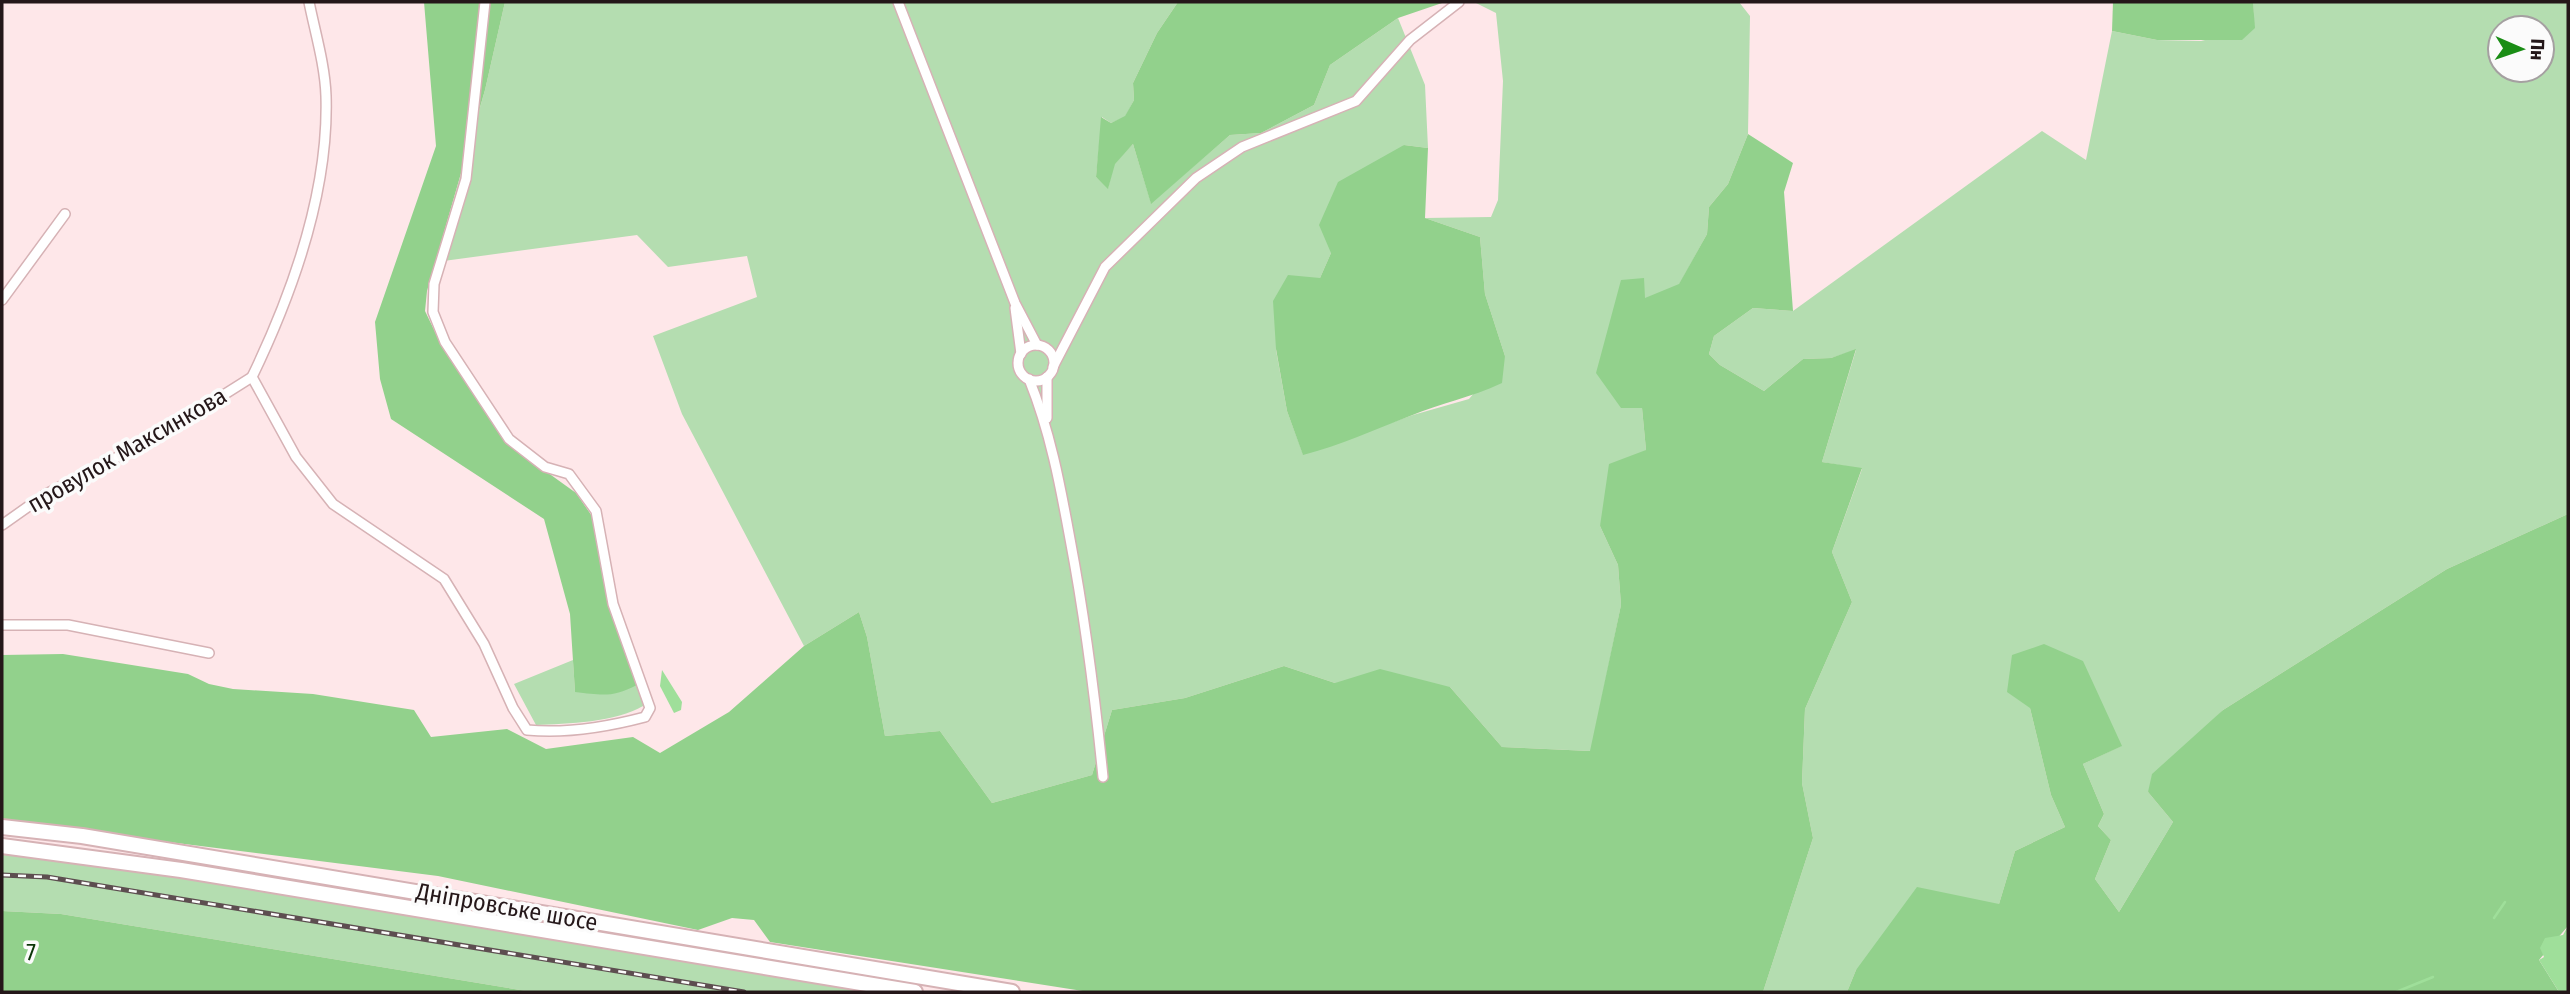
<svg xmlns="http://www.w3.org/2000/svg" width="2570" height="994" viewBox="0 0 2570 994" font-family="'Fira Sans Condensed',sans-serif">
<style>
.green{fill:#b4ddb0;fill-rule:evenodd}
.forest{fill:#92d18c}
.water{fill:#9fdf9a}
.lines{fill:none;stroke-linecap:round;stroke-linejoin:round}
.stream{stroke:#9fdf9a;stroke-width:2.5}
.minor-casing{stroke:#d6b2b5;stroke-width:12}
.primary-casing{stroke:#d6b2b5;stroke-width:18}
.minor{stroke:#fff;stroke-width:9}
.primary{stroke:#fff;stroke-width:14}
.rail-casing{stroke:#5d4e50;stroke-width:5}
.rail{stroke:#fbfbfb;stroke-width:2.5;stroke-dasharray:8;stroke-linecap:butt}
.labels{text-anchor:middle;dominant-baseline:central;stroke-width:7;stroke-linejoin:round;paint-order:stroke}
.street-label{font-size:24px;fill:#241719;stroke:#fbfbfb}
.park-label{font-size:24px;fill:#0b3608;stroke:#fbfbfb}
</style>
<rect width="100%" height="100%" fill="#fee7e9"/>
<g class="green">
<path d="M505,2H1178L1157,33L1133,83L1134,100L1125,117L1111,123L1102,117L1096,177L1108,188L1114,164L1133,144L1151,203L1230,135L1261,133L1314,105L1330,65L1398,18L1425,85L1428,148L1404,145L1331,253L1320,278L1276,350L1287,411L1303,454L1413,415L1469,399L1505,356L1485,294L1480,237L1425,218L1491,217L1498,200L1503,81L1496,13L1474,2H1739L1750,16L1748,134L1728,184L1709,207L1707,234L1679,285L1645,299L1642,408L1646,450L1600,526L1618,565L1621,605L1591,751L1502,747L1450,687L1335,683L1284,666L1185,698L1112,710L1092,775L992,803L940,731L885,736L867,637L859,612L804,646L682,414L653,336L757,297L747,256L668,267L637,235L436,262L485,90Z"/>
<path d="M2253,2H2568V514L2447,569L2223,710L2148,792L2173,822L2119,912L2095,879L2111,840L2098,826L2104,814L2083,764L2121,746L2030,708L2051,795L2065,827L2015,851L1999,904L1856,970L1847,992H1763L1813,838L1802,783L1805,709L1852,602L1832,552L1862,469L1822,462L1856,350L1831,358L1803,359L1764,391L1720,365L1709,354L1714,336L1753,308L1793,311L2042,131L2086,160L2112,31L2157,40L2201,41L2254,28ZM2500,28H2542V70H2500Z"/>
<path d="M622,642L643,691V706C617,722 567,724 536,725L514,684L573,660L575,692Z"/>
<path d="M2,846L915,992H532L61,914L2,911Z"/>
</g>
<g class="forest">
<path d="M424,2H505L485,90L427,291L425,311L437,336L504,441L576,493L594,519L603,579L637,685C612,698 602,695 575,692L570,614L544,519L391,419L380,379L375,322L436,146Z"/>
<path d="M1178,2H1445L1398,18L1330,65L1314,105L1261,133L1230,135L1151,204L1133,144L1115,164L1108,189L1096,177L1101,117L1111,123L1125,116L1134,100L1133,83L1157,33Z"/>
<path d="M2113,2H2253L2255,28L2242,40H2157L2112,31Z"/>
<path d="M1748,134L1793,163L1784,192L1793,311L1753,308L1714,336L1709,354L1720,365L1764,391L1803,359L1831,358L1856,349L1822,462L1862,468L1832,552L1852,602L1805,709L1802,783L1813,838L1763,992H1089L770,942L754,920L732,918L698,930L438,876L2,821V655L63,654L188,674L209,684L233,689L313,694L414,710L431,737L507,729L546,749L633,737L660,753L729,712L804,646L859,612L867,637L885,736L940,731L992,803L1092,775L1112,710L1185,698L1284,666L1335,683L1380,669L1450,687L1502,747L1590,751L1621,605L1618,565L1600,526L1609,464L1646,450L1642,408H1621L1596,373L1621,280L1644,278L1645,298L1679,284L1707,234L1709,207L1728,184Z"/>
<path d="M1404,145L1428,148L1425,218L1480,237L1485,294L1505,356L1502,383C1470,398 1441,403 1410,416C1374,430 1341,445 1303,455L1287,411L1276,349L1273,301L1288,275L1320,278L1331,253L1319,225L1338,182Z"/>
<path d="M2568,514V926L2539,960L2559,992H1847L1856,970L1917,887L1999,904L2015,851L2065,827L2051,795L2030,708L2007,692L2012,655L2044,644L2083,661L2122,746L2083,764L2104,814L2098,826L2111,840L2095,879L2119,912L2173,822L2148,792L2152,774L2223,710L2447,569Z"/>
<path d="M2,911L61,914L532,992H2Z"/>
</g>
<g class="water">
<path d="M662,670L682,702L681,710L674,713L660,686Z"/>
<path d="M2568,926V992H2559L2539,960L2544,957L2540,948L2545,938L2563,935Z"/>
</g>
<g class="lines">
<g class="stream">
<path d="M2494,918L2505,902"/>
<path d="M2396,992L2433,977"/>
</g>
<g class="minor-casing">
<g id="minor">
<path d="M309,2C315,32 325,65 326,96C329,192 293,292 252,377L296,457L333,504L444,579L484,644L513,708L527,730C566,734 607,727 645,717L650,708L613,604L596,511L569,474L545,467L509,439L445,342L433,312L434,284L466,179L485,2"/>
<path d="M898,2L1015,303L1037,345"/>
<path d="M2,300L65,214"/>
<path d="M1015,308L1021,354"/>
<circle cx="1036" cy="363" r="18"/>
<path d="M1053,367L1105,267L1196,178L1242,147L1356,101L1410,40L1459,2"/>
<path d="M1029,379C1050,431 1060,484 1070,539C1085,618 1095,697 1103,777"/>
<path d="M1047,418V377"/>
<path d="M2,525L46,494L160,435L252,377"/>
<path d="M2,625H68L209,653"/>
</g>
</g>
<g class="primary-casing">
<g id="primary">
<path d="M2,827L82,836L1012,992"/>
<path d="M2,846L181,870L915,992"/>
</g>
</g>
<use href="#minor" class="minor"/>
<use href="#primary" class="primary"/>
<g class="rail-casing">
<path id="rail" d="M2,875L47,877L744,992"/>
</g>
<use href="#rail" class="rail"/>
</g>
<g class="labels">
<g class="street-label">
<text transform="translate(127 450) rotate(-30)">провулок Максинкова</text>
<text transform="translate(507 907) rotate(10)">Дніпровське шосе</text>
</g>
<g class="park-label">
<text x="31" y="953">7</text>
</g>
</g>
<rect width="2570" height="994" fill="none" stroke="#241719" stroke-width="7"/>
<g transform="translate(2521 49) rotate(92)"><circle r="33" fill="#fbfbfb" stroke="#a5a0a1" stroke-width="2"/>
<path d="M0-5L12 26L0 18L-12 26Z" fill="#1a8d15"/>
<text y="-10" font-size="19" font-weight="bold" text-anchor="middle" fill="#241719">Пн</text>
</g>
</svg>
